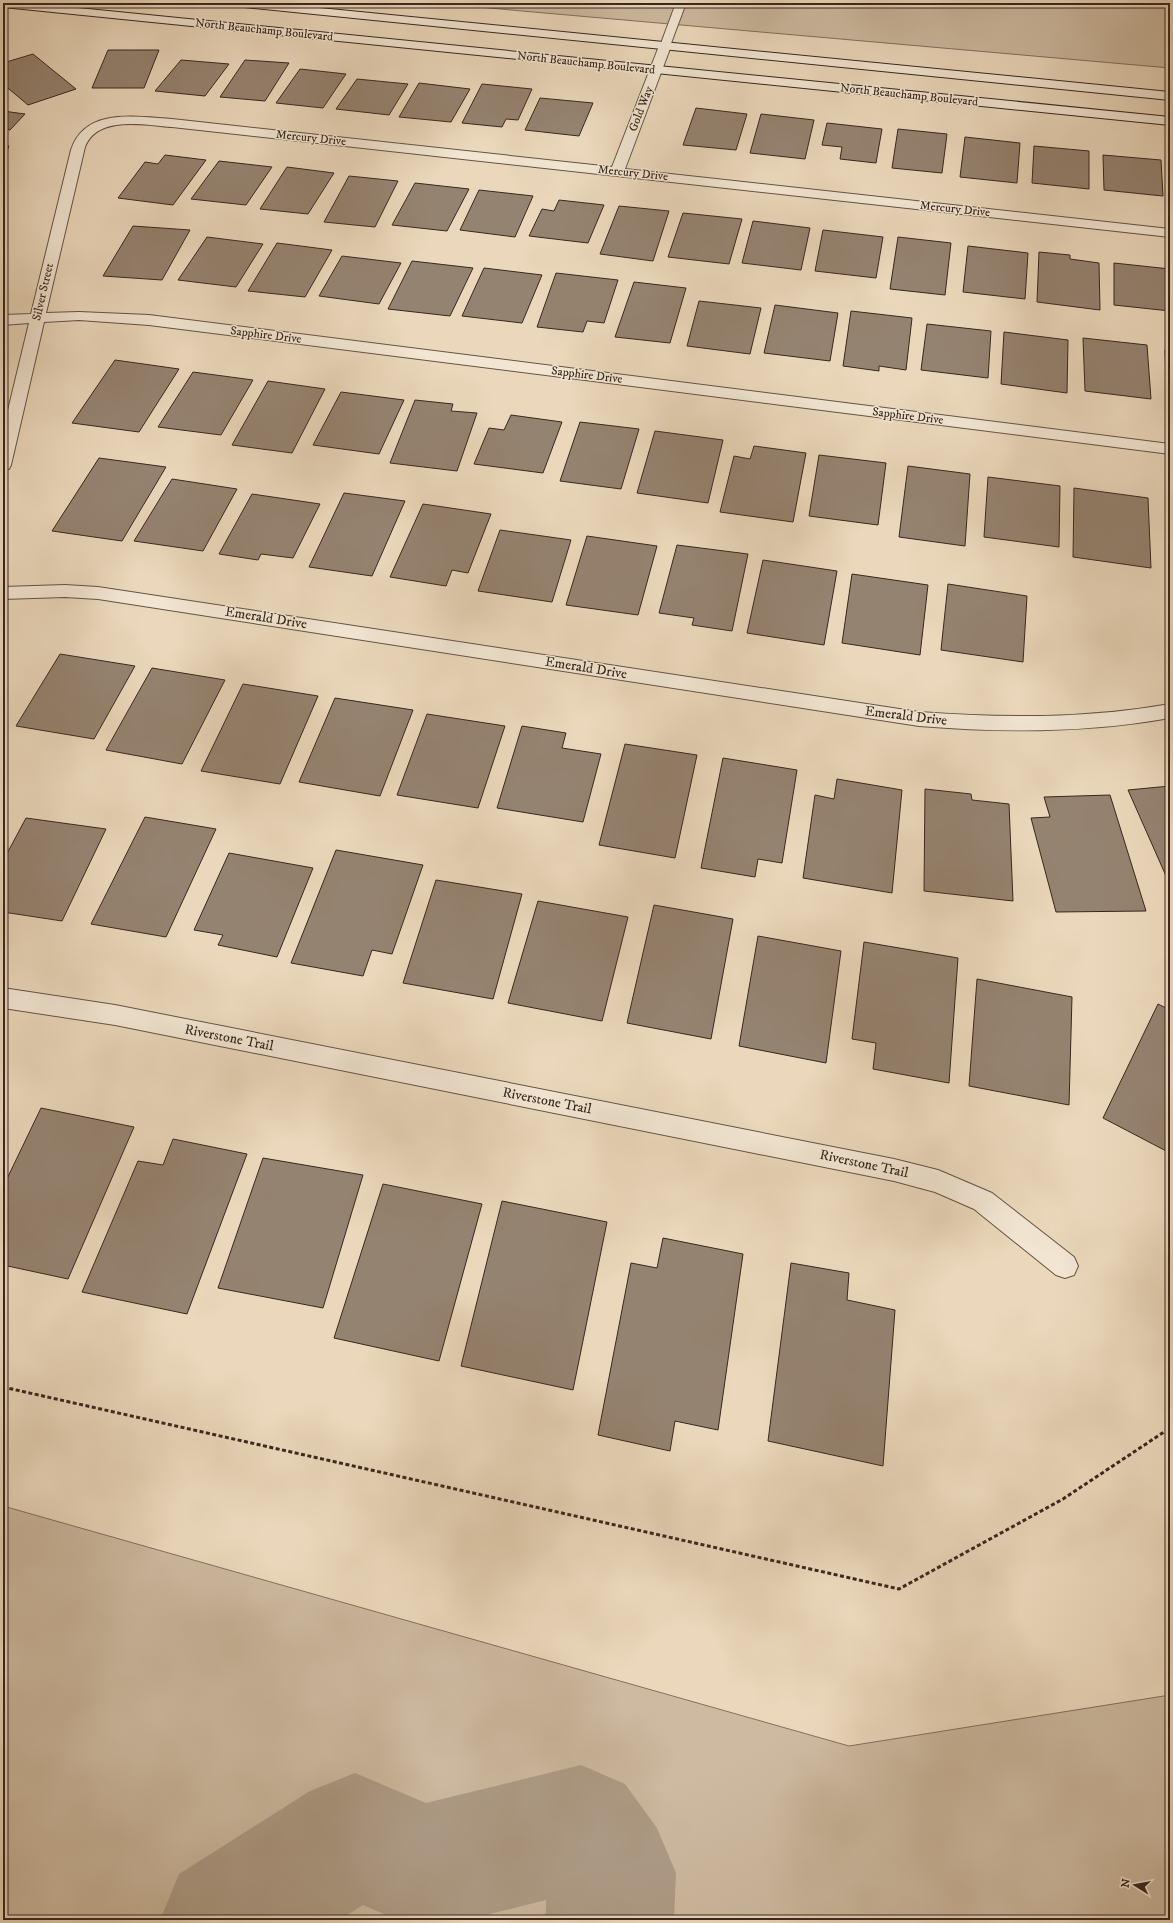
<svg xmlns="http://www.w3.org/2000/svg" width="1173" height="1923" viewBox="0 0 1173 1923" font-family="'IM FELL DW Pica',serif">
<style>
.green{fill:#cdbaa1;stroke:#827060}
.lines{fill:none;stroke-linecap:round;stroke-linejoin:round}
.river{fill:#ae9c87;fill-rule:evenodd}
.building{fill:#958371;stroke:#38271f}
.lane-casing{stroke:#655346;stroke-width:2}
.street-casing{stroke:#655346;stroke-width:2}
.secondary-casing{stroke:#38271f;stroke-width:2}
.path{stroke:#38271f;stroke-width:3;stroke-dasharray:4 2.5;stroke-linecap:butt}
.lane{fill:#f2e6d3;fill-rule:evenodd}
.street{fill:#f2e6d3;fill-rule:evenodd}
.secondary{fill:#f2e6d3;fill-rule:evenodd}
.labels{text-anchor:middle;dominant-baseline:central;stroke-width:3;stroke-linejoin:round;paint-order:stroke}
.far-street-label{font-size:12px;fill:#38271f;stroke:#f2e6d3}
.street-label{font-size:14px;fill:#38271f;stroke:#f2e6d3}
</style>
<rect width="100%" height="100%" fill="#ebd8bc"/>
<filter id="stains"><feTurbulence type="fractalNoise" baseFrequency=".005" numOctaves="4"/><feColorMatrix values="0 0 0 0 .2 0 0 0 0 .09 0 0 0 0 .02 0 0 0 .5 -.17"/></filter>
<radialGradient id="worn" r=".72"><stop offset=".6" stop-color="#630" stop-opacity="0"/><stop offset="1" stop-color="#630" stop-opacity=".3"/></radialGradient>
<g class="green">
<path d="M436,3H1170V68L522,11Z"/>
<path d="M3,1506L849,1746L1170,1695V1920H3Z"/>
</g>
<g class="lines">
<path class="river" d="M581,1765L625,1784L657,1828L676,1873L674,1920H542L546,1912V1900L466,1920H398L363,1905L340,1920H160L179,1874L310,1791L355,1773L426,1803Z"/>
</g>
<g class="building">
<path d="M108,50H159L144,88H92Z"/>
<path d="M33,54L76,89L28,105L3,84V63Z"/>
<path d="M181,60L229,64L205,96L155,91Z"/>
<path d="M245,60L289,63L265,101L220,97Z"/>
<path d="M300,69L346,74L323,108L276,103Z"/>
<path d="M357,79L408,84L389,115L336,109Z"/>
<path d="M419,83L470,89L451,122L399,117Z"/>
<path d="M482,84L532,89L518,120L506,119L502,127L462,123Z"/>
<path d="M540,98L593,103L579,136L525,130Z"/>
<path d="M696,108L747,114L736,150L683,145Z"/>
<path d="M3,111L25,114L10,130L3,129Z"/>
<path d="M761,114L814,120L805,159L750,153Z"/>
<path d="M827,123L882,129L876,163L840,159L842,147L822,145Z"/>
<path d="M898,129L947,134L942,173L892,168Z"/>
<path d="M965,137L1020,143L1017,183L960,177Z"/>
<path d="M3,146H9L3,162Z"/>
<path d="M1034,146L1089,151V189L1032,183Z"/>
<path d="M165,155L206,160L173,205L118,198L145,162L158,164Z"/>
<path d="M1103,155L1161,160L1163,196L1104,190Z"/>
<path d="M219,161L272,167L246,205L191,199Z"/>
<path d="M287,167L334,173L308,214L260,209Z"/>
<path d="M349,176L398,181L375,227L324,222Z"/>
<path d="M415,183L469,189L447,231L392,225Z"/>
<path d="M479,190L533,196L515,237L460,230Z"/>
<path d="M559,200L604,205L588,243L529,236L542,209L554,211Z"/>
<path d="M619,206L669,211L653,261L600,254Z"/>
<path d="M683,213L742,219L729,264L668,257Z"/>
<path d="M753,221L810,228L801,270L742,263Z"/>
<path d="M133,226L190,230L162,280L103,276Z"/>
<path d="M823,230L883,237L876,278L815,271Z"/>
<path d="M207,237L263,244L236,287L178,280Z"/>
<path d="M898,237L951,243L945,295L890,289Z"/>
<path d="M277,243L332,250L305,297L248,291Z"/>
<path d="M968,246L1028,253L1025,299L963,292Z"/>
<path d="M1039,252L1070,255V259L1099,263L1100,310L1037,302Z"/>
<path d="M342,256L401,263L379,304L319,296Z"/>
<path d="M412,261L473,268L450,316L388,309Z"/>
<path d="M1114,263L1170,269V311L1114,305Z"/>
<path d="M484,268L542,275L522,323L462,316Z"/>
<path d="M556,273L618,280L604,323L587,321L583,332L537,327Z"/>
<path d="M634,282L686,288L670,343L615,337Z"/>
<path d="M699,301L761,308L750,354L687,346Z"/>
<path d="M775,305L838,313L830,361L764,353Z"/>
<path d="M851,311L912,318L906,370L879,366V371L843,366Z"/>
<path d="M927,324L991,331L988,378L921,370Z"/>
<path d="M1004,332L1068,340L1067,393L1001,384Z"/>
<path d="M1083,338L1147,345L1151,399L1085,391Z"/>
<path d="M1165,350H1170V404L1167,403Z"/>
<path d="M115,360L179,369L139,432L72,423Z"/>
<path d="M193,372L253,380L221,435L158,427Z"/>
<path d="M268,381L325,389L292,453L232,445Z"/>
<path d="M341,392L404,400L379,454L313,445Z"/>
<path d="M415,400L453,404L451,411L477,413L457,471L390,463Z"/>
<path d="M511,415L562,422L543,473L474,464L489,428L504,430Z"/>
<path d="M580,422L639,429L621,489L560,481Z"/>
<path d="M655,431L723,440L708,503L637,493Z"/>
<path d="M754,446L806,453L793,522L720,512L734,456L750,459Z"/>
<path d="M819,455L886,463L878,525L809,516Z"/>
<path d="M99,458L166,467L122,541L52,531Z"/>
<path d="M908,466L970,474L965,546L899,537Z"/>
<path d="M988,477L1060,486L1059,547L984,537Z"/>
<path d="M172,479L237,489L203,551L134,541Z"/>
<path d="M1074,488L1148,498L1151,568L1073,557Z"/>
<path d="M344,493L405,501L372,576L309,567Z"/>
<path d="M252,494L320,504L293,558L261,554L258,560L219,554Z"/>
<path d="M423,504L491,514L468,573L452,570L446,586L390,577Z"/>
<path d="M1166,504H1170V565H1169Z"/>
<path d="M500,530L571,540L552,602L478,591Z"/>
<path d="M587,536L657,546L638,615L566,605Z"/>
<path d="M677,545L748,554L732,631L692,625L694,618L659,613Z"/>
<path d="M763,560L837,571L824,645L747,633Z"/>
<path d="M852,574L928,585L920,655L842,643Z"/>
<path d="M948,584L1027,596L1023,662L941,650Z"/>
<path d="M60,654L135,666L94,739L16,726Z"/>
<path d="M152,668L225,680L182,764L106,750Z"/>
<path d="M243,684L318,696L280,784L201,771Z"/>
<path d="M335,698L413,710L380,796L299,782Z"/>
<path d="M427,714L505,726L478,808L397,795Z"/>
<path d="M522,726L566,733L562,748L601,754L583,822L497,808Z"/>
<path d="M625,744L697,755L675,858L599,845Z"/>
<path d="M723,758L797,770L782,863L758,859L755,877L701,868Z"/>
<path d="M837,779L902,790L892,893L803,878L815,795L834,799Z"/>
<path d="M1170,786V885L1128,790Z"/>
<path d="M925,789L971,794L972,800L1009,804L1013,901L924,891Z"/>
<path d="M1110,795L1146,911L1056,912L1031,818L1050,817L1044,797Z"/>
<path d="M145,817L216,829L166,937L91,924Z"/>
<path d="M26,818L106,829L62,921L3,912V861Z"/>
<path d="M336,850L423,865L392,954L372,950L363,976L291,963Z"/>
<path d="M229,853L313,868L277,957L218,945L223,935L194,930Z"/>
<path d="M436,880L522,894L493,999L403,983Z"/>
<path d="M538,901L628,917L602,1021L508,1003Z"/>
<path d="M654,905L733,919L711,1039L627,1023Z"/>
<path d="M758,936L841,951L826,1063L739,1046Z"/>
<path d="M864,942L958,958L949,1083L873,1069L876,1043L852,1039Z"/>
<path d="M977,979L1072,997L1069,1105L969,1086Z"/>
<path d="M1158,1004L1170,1010V1153L1103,1118Z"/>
<path d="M41,1108L134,1127L68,1279L3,1265V1187Z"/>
<path d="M173,1139L247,1154L187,1314L82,1292L138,1161L163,1165Z"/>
<path d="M263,1158L363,1175L323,1308L218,1288Z"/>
<path d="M383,1184L482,1204L439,1361L334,1338Z"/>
<path d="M502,1201L607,1222L573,1390L461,1366Z"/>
<path d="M663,1238L743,1254L718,1430L675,1421L670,1451L598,1435L631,1263L657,1268Z"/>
<path d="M791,1263L849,1273L847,1300L895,1310L883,1466L768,1441Z"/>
</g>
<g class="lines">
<g class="lane-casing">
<path id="lane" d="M676,3H686L670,46L669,48H661L660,46Z"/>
</g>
<g class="street-casing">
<g id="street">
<path d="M665,42L671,46L625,169L1170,229V237L172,127C145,125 97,115 85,147L46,313L79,312L149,315L1170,444V454L149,325L79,320L44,322L11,465L9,469L3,470V431L29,323L3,325V315L31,314L71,150C85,107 136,117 172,119L612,167L659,46Z"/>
<path d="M65,585L98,587L919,712C1004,718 1086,719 1170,704V718C1086,733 1004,733 919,726L98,599L65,597L3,599V587Z"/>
<path d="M3,988L115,1005L894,1159L938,1170L992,1193L1074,1257L1078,1266L1074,1275L1065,1278L1056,1275L974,1209L935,1192L894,1181L115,1025L3,1008Z"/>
</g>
</g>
<g class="secondary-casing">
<g id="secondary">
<path d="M3,3H28L1170,117V125L3,7Z"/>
<path d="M228,3H269L1170,92V100L234,6Z"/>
</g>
</g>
<path class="path" d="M3,1387L899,1589L1063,1499L1170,1428"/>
<use href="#lane" class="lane"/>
<use href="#street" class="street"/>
<use href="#secondary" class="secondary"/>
</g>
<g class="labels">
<g class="far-street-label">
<text transform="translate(264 30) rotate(6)">North Beauchamp Boulevard</text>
<text transform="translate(586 63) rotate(6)">North Beauchamp Boulevard</text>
<text transform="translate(909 95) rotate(6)">North Beauchamp Boulevard</text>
<text transform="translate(641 109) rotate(-69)">Gold Way</text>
<text transform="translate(311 138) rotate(6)">Mercury Drive</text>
<text transform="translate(633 173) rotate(6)">Mercury Drive</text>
<text transform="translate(955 209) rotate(6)">Mercury Drive</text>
<text transform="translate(43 292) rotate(-77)">Silver Street</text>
<text transform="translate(266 335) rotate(7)">Sapphire Drive</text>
<text transform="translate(587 375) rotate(7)">Sapphire Drive</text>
<text transform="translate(908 416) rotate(7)">Sapphire Drive</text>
</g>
<g class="street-label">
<text transform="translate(266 618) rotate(9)">Emerald Drive</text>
<text transform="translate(586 668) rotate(9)">Emerald Drive</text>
<text transform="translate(906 716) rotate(7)">Emerald Drive</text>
<text transform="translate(229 1038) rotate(11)">Riverstone Trail</text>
<text transform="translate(547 1101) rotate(11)">Riverstone Trail</text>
<text transform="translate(864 1164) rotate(12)">Riverstone Trail</text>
</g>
</g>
<rect width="1173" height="1923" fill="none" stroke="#ebd8bc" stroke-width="16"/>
<rect x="4" y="4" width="1165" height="1915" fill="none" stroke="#38271f" stroke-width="2"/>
<rect x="8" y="8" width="1157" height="1907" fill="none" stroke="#38271f"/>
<g transform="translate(1135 1885) rotate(281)" stroke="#f2e6d3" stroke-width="3" paint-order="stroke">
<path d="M0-3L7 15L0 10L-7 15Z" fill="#38271f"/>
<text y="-6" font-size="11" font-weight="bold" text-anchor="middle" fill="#38271f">N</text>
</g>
<rect width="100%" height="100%" filter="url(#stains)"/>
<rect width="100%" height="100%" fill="url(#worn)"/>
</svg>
